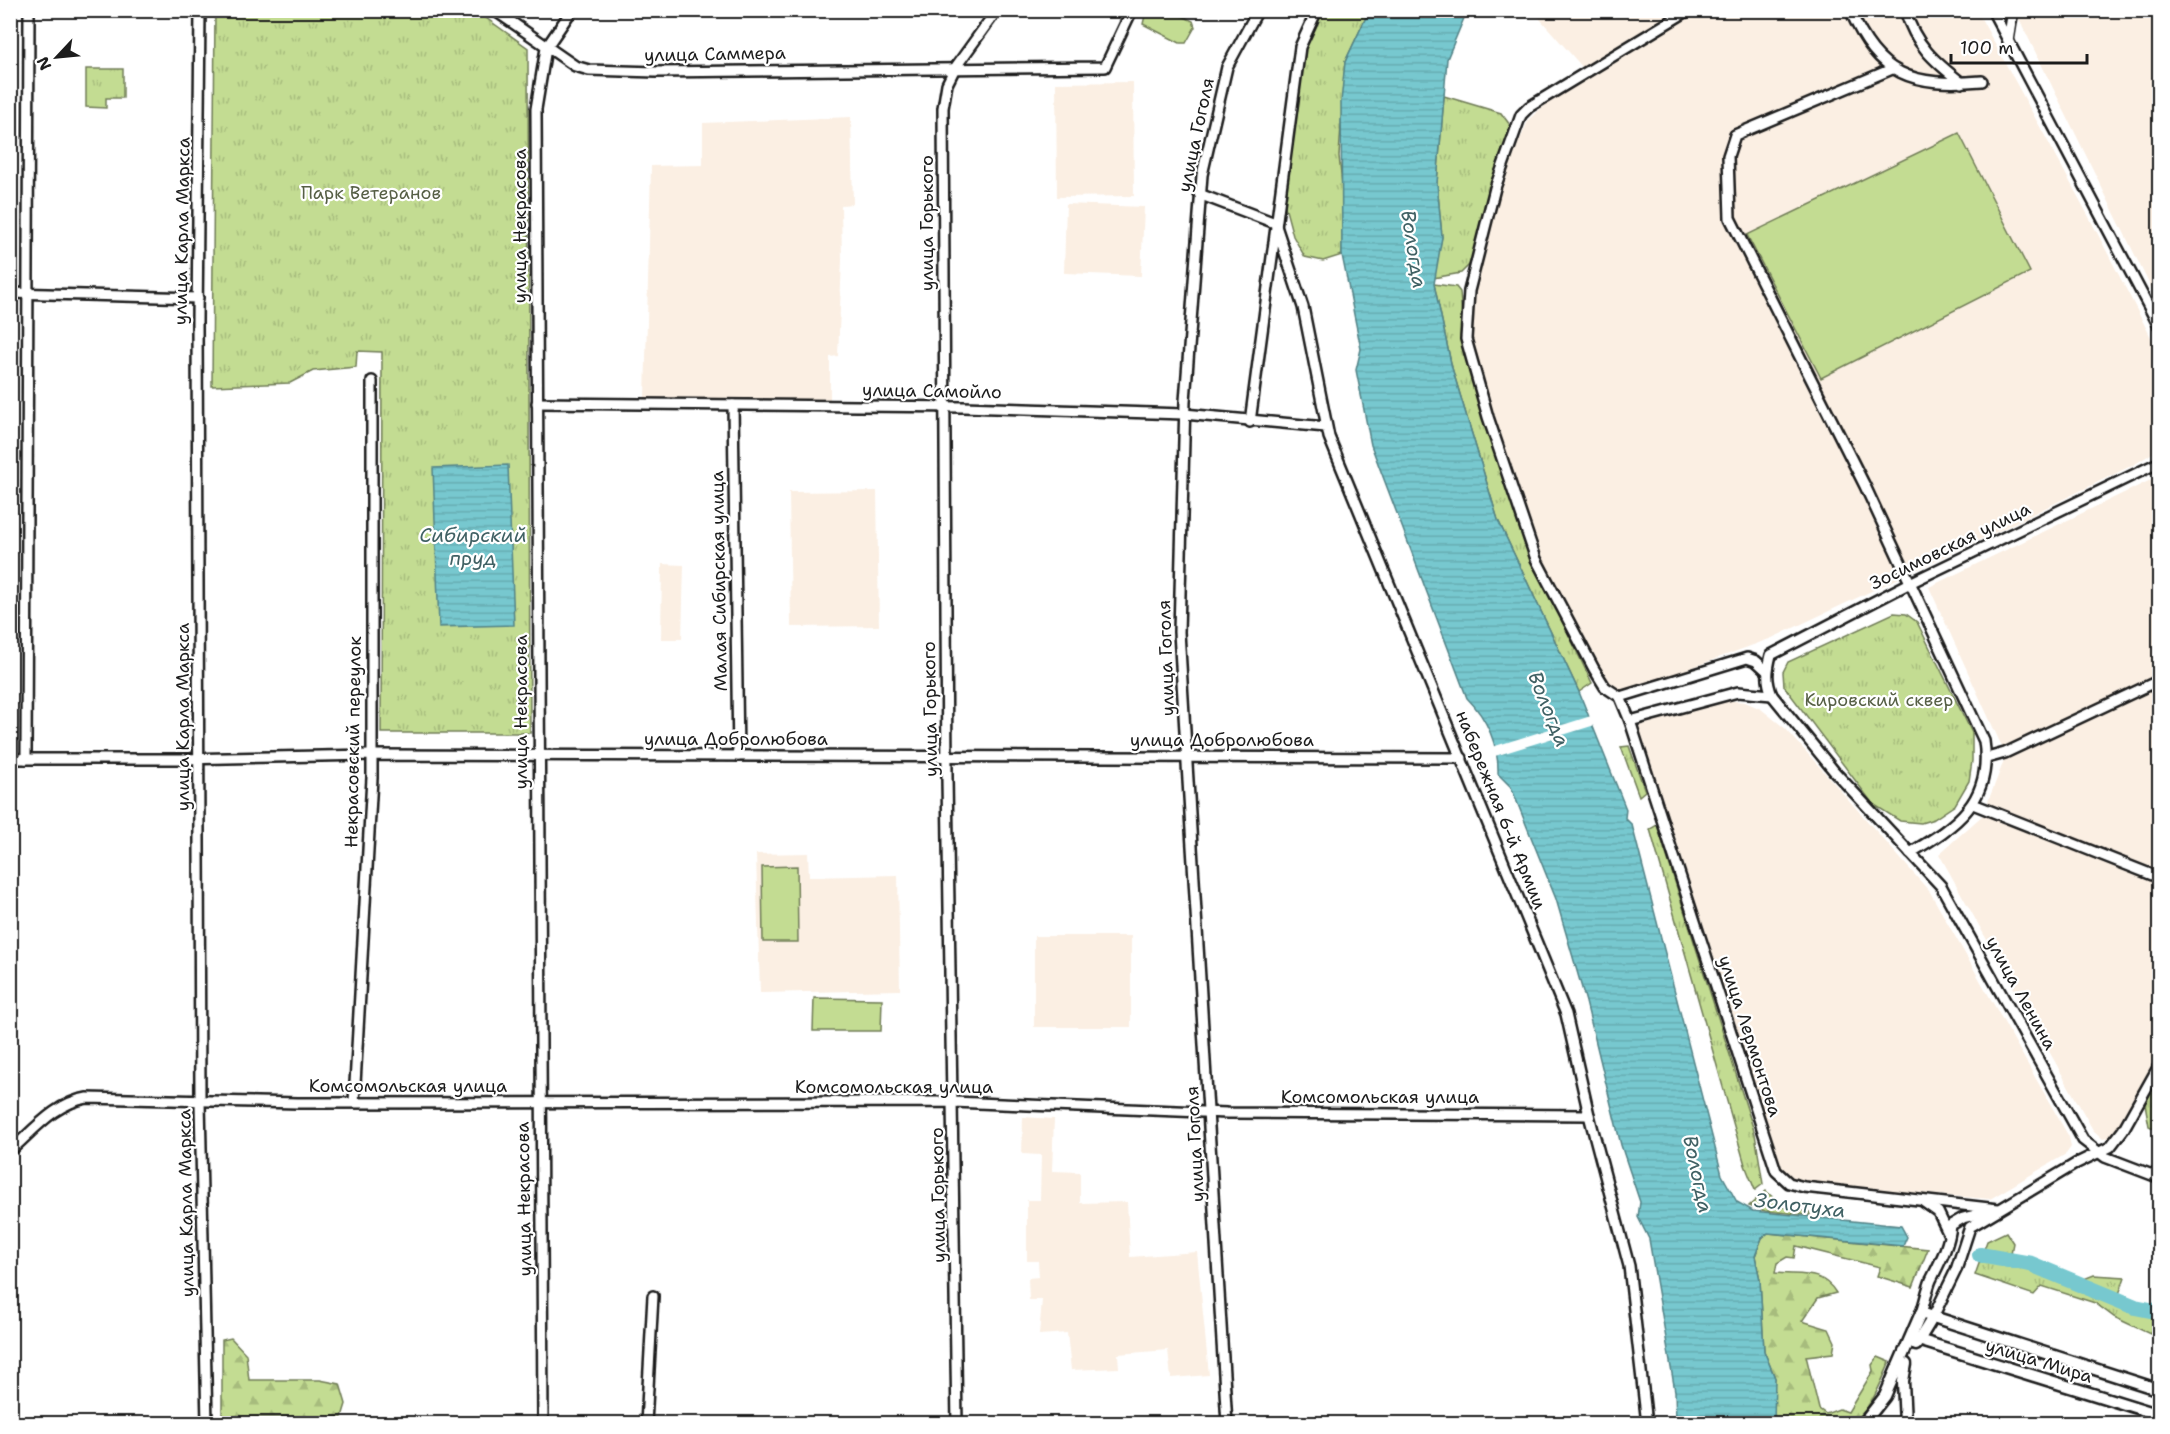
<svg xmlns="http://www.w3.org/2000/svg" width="2170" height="1434" viewBox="0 0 2170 1434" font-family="'Shantell Sans',sans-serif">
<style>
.built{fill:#fbefe3}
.grass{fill:url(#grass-tufts);stroke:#707c57;stroke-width:1.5}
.forest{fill:url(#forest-firs);stroke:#707c57;stroke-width:1.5}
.pitch{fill:#c3dc92;stroke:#707c57;stroke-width:1.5}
.water{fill:url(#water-rules);stroke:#538387;stroke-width:1.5}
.pier{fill:#fff}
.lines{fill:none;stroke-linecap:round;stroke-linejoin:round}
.river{stroke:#77c8cf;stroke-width:16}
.minor-casing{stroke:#1c1c1c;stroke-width:14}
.major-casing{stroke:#1c1c1c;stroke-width:15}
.minor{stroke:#fff;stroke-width:9}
.major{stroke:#fff;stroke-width:10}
.labels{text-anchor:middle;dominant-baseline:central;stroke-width:4.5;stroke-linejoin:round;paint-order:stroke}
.street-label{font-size:18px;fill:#1c1c1c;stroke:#fff}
.park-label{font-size:18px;fill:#565f45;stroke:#fff}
.water-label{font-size:20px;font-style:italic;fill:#406164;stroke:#fff}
</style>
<defs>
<pattern id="grass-tufts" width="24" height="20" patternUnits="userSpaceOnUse" patternTransform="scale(1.5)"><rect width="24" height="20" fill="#c3dc92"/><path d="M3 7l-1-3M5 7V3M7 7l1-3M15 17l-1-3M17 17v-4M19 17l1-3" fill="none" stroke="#a7bc7d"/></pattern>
<pattern id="forest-firs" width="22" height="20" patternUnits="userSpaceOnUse" patternTransform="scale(1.5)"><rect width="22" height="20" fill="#c3dc92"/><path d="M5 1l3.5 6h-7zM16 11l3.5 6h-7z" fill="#a7bc7d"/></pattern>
<pattern id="water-rules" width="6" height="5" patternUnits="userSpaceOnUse" patternTransform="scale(1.5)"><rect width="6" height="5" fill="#77c8cf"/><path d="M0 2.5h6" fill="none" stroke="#66abb1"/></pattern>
</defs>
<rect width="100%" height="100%" fill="#fff"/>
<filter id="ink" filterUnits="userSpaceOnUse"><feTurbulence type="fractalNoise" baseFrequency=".0167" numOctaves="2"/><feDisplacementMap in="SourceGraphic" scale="12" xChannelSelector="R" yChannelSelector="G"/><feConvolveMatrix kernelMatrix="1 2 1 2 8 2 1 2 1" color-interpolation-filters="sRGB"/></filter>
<g filter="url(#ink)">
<g class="built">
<path d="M1533,11H1680L1584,69Z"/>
<path d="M1699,11H1977L2089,217L2159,353V449L2135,464L1990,535L1772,638L1623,693L1607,686L1539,558L1490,416L1469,338V308L1498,189L1529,119L1551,100Z"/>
<path d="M2015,11H2159V304L2025,31Z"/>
<path d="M1133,82L1134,196L1057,197L1056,83Z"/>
<path d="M851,117L853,204L841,205L842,260L838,356L830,357V400L645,398L651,166L703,165V123Z"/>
<path d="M1066,204L1144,207L1141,276L1064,273Z"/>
<path d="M2159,476V674L2003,749L1929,587Z"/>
<path d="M877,491L879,626L791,627L789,492Z"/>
<path d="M662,564L684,565L682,639H661Z"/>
<path d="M2159,685V872L1987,804L2005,758Z"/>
<path d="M1726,700L1745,702L1761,709L1786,729L1930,892L2069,1137L2071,1147L2066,1154L1990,1199L1804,1185L1782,1176L1636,727L1639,721L1664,711Z"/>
<path d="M1984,814L2159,884V1051L2119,1127L2111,1137L2103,1139L2093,1130L1939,854Z"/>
<path d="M808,853L809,877L898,875L900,990L760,993L756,854Z"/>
<rect x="1034" y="936" width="97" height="91"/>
<path d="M1023,1117L1054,1119L1052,1171L1080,1172V1203L1127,1202L1130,1257L1197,1252L1209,1375L1171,1378L1168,1350L1118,1354L1119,1368L1071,1370L1067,1333L1039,1335L1042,1300H1029L1028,1278L1039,1277L1038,1261H1027V1200H1040L1041,1155L1022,1154Z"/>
</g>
<g class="grass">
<path d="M215,11H476L528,48L530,733H381L382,352L357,351L356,367L313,371L290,383L212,386Z"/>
<path d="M1322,11H1369L1345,62L1339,156L1343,194L1342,255L1323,261L1305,257L1293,236L1283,199L1305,48Z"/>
<path d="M86,69H123V98H106V108L86,107Z"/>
<path d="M1444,96L1501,113L1513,129L1492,187L1471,263L1461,273L1433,278L1442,237L1437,183Z"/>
<path d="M1434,284L1456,287L1460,292L1465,355L1513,508L1533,561L1592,683L1579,692L1498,520L1452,368Z"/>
<path d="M1894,613L1906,614L1917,622L1972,733V761L1969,781L1955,805L1934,819L1921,823L1900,821L1873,804L1784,686L1783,672L1788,662Z"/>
<path d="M1629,746L1645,791L1639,796L1621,747Z"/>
<path d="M1657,825L1755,1134L1763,1184L1755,1190L1745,1165L1650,829Z"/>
<path d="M2159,1076V1131L2149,1126L2145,1104Z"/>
<path d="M1766,1191L1783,1207L1809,1212L1810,1215L1765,1211L1749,1206Z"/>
<path d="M2006,1232L2013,1243L2011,1253L2084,1279L2094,1275L2125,1277L2118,1297L2134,1308L2159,1312L2150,1334L2114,1317L2095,1303L2042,1286L2034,1295L1975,1275L1987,1241Z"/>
</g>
<g class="forest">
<path d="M1768,1233L1928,1249L1913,1287L1877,1276L1880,1267L1796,1246L1794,1258L1787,1257L1777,1263L1775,1273C1799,1276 1822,1269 1836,1293L1818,1298L1802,1321L1829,1329L1835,1342L1833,1353L1806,1356L1819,1409L1826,1414L1839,1409L1848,1412L1873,1371L1872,1365L1878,1357L1890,1362C1880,1384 1871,1413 1848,1424L1775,1423L1773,1396L1775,1378L1764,1351L1760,1280L1755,1256L1762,1238Z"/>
<path d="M231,1338L246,1354L249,1380H320L340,1384L346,1404L342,1417H222V1340Z"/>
</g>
<g class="pitch">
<path d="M1146,11H1172L1193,21L1195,27L1186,43H1180L1143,24Z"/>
<path d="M1959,133L2030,272L1821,378L1747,235Z"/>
<path d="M797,866L798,942H763L762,867Z"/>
<path d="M814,998L882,999L881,1031H813Z"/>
</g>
<g class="water">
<path d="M1369,11H1467L1447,59L1437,183L1442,237L1434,284L1452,368L1498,520L1579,692L1626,809L1625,818L1632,825L1722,1175L1737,1202L1753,1211L1901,1226L1907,1237L1903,1246L1768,1233L1762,1238L1755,1256L1760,1280L1764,1351L1775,1378L1774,1423H1676L1675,1391L1649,1239L1638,1217L1640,1202L1621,1145L1586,1002L1556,899L1511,787L1498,774C1499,746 1487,718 1467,698L1371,445L1356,370L1361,349L1342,255L1341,102L1345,62Z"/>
<path d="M508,465L514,625L439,627L433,468Z"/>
</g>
<path class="pier" d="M1591,716L1595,725L1495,756L1492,747Z"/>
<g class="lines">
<path class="river" d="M1980,1255L2031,1264L2135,1307L2160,1312"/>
<g class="minor-casing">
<g id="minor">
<path d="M200,10L197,322L200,1102L207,1424"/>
<path d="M494,10L575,66L589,70L656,72L1105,67L1132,10"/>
<path d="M1689,10L1529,107L1521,115L1495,188L1469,291L1466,339L1488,417L1536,559L1594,669L1605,687L1620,697L1630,721L1776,1171L1789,1183L1804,1187L1998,1209"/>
<path d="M1850,10C1879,76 1912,87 1982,81"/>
<path d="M1905,10C1915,45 1935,62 1962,83"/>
<path d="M1992,10L2160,328"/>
<path d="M2008,41L2013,10"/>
<path d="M1892,69L1735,135L1728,156L1730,218L1865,486L1984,741C1993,801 1956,826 1910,853"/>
<path d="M1199,194L1275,223L1303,307L1329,437L1566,1014L1589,1115L1629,1266L1647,1424"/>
<path d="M10,293L198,298"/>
<path d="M537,403L963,407L1184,414L1326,427"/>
<path d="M733,405L738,756"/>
<path d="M1250,422L1300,47L1317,10"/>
<path d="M2160,462L1912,582L1771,655C1767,671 1766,680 1772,695L1834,771L1941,886L2083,1140L2105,1157L2160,1178"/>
<path d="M1620,697L1747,658L1756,661L1767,671"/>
<path d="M1630,721L1738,692L1772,695"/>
<path d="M1987,758L2005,753L2160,680"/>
<path d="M10,759H180L370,755L1462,758"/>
<path d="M26,759L29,10"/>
<path d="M1973,804L2160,878"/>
<path d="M354,1102L372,778V381"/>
<path d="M10,1151C34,1130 55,1103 87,1098L298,1103L953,1102L1227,1113L1589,1115"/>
<path d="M1924,1202L1938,1212L1949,1235"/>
<path d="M1921,1313C1925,1302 1927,1290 1931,1280C1940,1262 1949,1246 1951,1225L1963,1218L1987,1212"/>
<path d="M1933,1317L1956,1270L1970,1227L2077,1163L2110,1147L2123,1130L2160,1064"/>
<path d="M543,1424L536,109L546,48L572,10"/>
<path d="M646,1424L653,1296"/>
<path d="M957,1424L947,778L943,108L947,84L955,68L997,10"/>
<path d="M1227,1424L1179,632L1185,401L1202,175L1227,67L1258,10"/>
</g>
</g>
<g class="major-casing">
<g id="major">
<path d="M1912,1338L2160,1415"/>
<path d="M1916,1345L1933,1317"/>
<path d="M1863,1424L1885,1396L1921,1313L2160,1390"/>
<path d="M1905,1424L1903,1381L1906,1364"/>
</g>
</g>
<use href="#minor" class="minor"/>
<use href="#major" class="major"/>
</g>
</g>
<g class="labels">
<g class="street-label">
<text transform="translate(715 54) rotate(-1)">улица Саммера</text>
<text transform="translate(1196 135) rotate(-78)">улица Гоголя</text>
<text transform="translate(927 223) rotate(-90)">улица Горького</text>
<text transform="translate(520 226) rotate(-90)">улица Некрасова</text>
<text transform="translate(182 231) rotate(-89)">улица Карла Маркса</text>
<text transform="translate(932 391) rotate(1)">улица Самойло</text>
<text transform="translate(1950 546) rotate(-26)">Зосимовская улица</text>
<text transform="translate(719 581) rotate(-91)">Малая Сибирская улица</text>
<text transform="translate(1166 658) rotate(-92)">улица Гоголя</text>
<text transform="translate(930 709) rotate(-91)">улица Горького</text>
<text transform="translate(521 712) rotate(-90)">улица Некрасова</text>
<text transform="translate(183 717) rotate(-90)">улица Карла Маркса</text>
<text x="736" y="739">улица Добролюбова</text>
<text x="1222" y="740">улица Добролюбова</text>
<text transform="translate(353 742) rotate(-89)">Некрасовский переулок</text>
<text transform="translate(1501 810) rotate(68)">набережная 6-й Армии</text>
<text transform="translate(2021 993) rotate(61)">улица Ленина</text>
<text transform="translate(1750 1036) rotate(72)">улица Лермонтова</text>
<text x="408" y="1086">Комсомольская улица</text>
<text x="894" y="1087">Комсомольская улица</text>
<text x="1380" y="1097">Комсомольская улица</text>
<text transform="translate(1195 1144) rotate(-93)">улица Гоголя</text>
<text transform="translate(938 1195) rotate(-91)">улица Горького</text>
<text transform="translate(524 1199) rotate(-91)">улица Некрасова</text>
<text transform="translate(186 1203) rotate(-91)">улица Карла Маркса</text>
<text transform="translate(2039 1361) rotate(17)">улица Мира</text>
</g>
<g class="park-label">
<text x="371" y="193">Парк Ветеранов</text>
<text x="1879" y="700">Кировский сквер</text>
</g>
<g class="water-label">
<text transform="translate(1414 249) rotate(81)">Вологда</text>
<text x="473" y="535">Сибирский<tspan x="473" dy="23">пруд</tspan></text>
<text transform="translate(1549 709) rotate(68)">Вологда</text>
<text transform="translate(1698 1174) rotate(78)">Вологда</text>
<text transform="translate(1800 1205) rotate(7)">Золотуха</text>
</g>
</g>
<rect width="2170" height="1434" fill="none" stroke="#fff" stroke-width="36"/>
<rect x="18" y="18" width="2134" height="1398" fill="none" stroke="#1c1c1c" stroke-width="2" filter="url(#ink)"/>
<g transform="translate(57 57) rotate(244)" stroke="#ffffff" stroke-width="4.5" paint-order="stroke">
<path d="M0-4.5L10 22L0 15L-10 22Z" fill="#1c1c1c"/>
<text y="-9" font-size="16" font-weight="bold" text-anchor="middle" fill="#1c1c1c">N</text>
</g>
<path d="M1951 54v9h136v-9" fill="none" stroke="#1c1c1c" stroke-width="3"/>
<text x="1960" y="54" font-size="18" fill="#1c1c1c" stroke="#ffffff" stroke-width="4.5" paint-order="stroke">100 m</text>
</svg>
